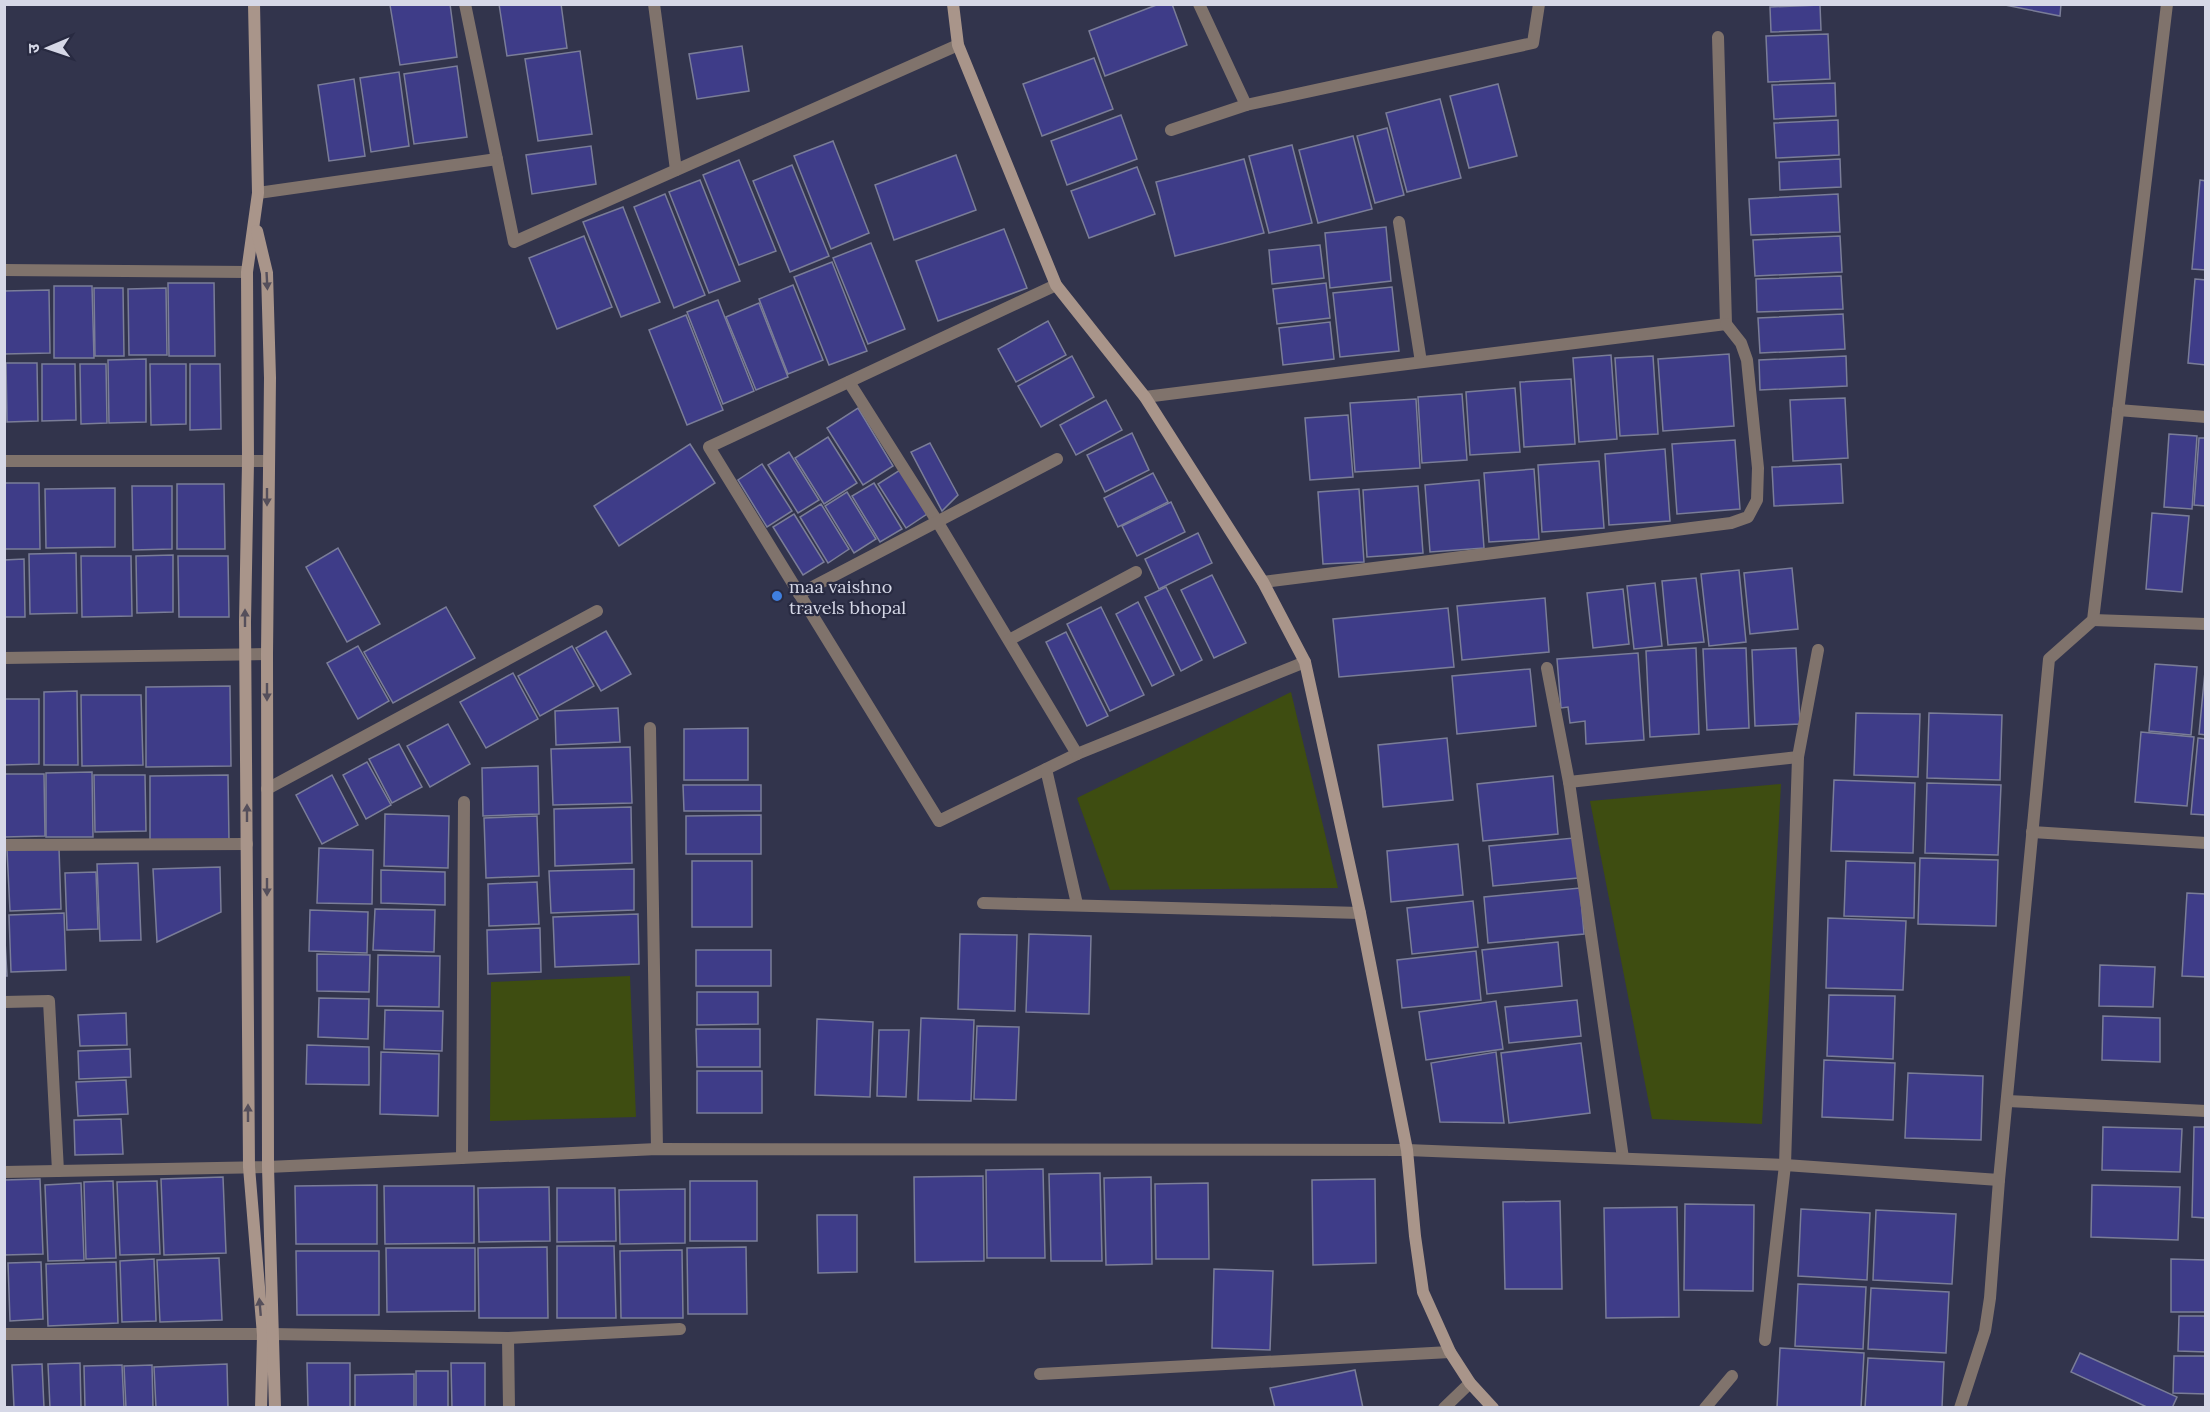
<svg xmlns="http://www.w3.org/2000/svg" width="2210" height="1412" viewBox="0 0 2210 1412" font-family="Lora,'Noto Sans Devanagari',serif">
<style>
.green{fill:#3e4d11}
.building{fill:#3e3c88;stroke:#7a7d98;stroke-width:1.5}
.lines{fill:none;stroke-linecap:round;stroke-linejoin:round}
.street{stroke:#80736c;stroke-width:12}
.secondary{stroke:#a9958a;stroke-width:12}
.oneway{fill:#554f5b}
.shop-dot{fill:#3f7fe0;stroke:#282a41;stroke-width:2}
.labels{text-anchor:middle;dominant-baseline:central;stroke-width:4.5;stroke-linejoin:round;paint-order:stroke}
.poi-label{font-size:18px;fill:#d6d8e7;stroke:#282a41;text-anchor:start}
</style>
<rect width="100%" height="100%" fill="#32344c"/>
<g class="green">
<path d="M1291,692L1338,888L1110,890L1077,798Z"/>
<path d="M1781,784L1762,1124L1652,1119L1590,801Z"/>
<path d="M630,976L636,1117L490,1121L491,982Z"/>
</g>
<g class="building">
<path d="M450,4L457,57L400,65L390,5Z"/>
<path d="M499,4H561L567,48L507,56Z"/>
<path d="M1159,4H1172L1187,45L1105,76L1089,31Z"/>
<path d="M2000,4H2061L2060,16Z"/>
<path d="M1820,5L1821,30L1771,32L1770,7Z"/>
<path d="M1828,34L1830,79L1768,82L1766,36Z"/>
<path d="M742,46L749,91L697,99L689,54Z"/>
<path d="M580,51L592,134L538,141L525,59Z"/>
<path d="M1094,58L1113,109L1042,136L1023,84Z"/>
<path d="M457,66L467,137L414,144L404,74Z"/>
<path d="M399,72L409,146L371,152L360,78Z"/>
<path d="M354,79L365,156L329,161L318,85Z"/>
<path d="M1835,83L1836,116L1774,119L1772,85Z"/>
<path d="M1498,84L1517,156L1469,168L1450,96Z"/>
<path d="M1440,99L1461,178L1407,192L1386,113Z"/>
<path d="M1121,115L1137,159L1067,185L1051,141Z"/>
<path d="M1838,120L1839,155L1776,158L1774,123Z"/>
<path d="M1387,128L1404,195L1375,203L1357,136Z"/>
<path d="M1353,136L1372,209L1318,223L1299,150Z"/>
<path d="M833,141L869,233L831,249L794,156Z"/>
<path d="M1292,145L1312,223L1269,233L1249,156Z"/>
<path d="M591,146L596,184L532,194L526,155Z"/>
<path d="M956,155L976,210L894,240L875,185Z"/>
<path d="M1244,159L1264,233L1175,256L1156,182Z"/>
<path d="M1840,159L1841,187L1780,190L1779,162Z"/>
<path d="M739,160L776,251L739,265L703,175Z"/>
<path d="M792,165L829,256L790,272L753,181Z"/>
<path d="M1137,167L1155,214L1089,238L1071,191Z"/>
<path d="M700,180L740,281L709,293L669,192Z"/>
<path d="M2200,180L2206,181V270L2192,269Z"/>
<path d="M665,194L705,295L674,308L634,207Z"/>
<path d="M1838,194L1840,232L1751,235L1749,199Z"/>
<path d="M623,207L660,302L621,317L583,222Z"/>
<path d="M1386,227L1391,281L1330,288L1325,233Z"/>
<path d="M1004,229L1027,288L938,321L916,261Z"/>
<path d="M584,236L612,307L557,329L529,258Z"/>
<path d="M1840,236L1842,272L1755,276L1753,240Z"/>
<path d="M871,243L905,329L868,344L833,258Z"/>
<path d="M1320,245L1324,278L1272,284L1269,250Z"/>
<path d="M832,262L867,351L829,365L794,277Z"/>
<path d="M1841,276L1843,309L1757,312L1756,279Z"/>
<path d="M2195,279L2206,280V365L2188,363Z"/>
<path d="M168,283H214L215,356H169Z"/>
<path d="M1326,283L1330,318L1277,324L1273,289Z"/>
<path d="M793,285L823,360L788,374L759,299Z"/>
<path d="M54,286H92L94,358H54Z"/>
<path d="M1392,287L1399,351L1340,357L1333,293Z"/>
<path d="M94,288H123L124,356H95Z"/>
<path d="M166,288L167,355H129L128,289Z"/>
<path d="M49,290L50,353L4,354V291Z"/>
<path d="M718,300L754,391L723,404L687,312Z"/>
<path d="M759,303L788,377L756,390L726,317Z"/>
<path d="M1843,314L1845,349L1760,353L1758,318Z"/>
<path d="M686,315L723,410L687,425L649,330Z"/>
<path d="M1048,321L1066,355L1016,382L998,349Z"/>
<path d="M1330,322L1334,359L1283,365L1279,328Z"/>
<path d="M1729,354L1734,426L1663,431L1658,359Z"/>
<path d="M1611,355L1617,439L1579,442L1573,358Z"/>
<path d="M1072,356L1094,397L1041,427L1018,386Z"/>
<path d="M1653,356L1658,434L1620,436L1615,358Z"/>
<path d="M1846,356L1847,386L1760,390L1759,360Z"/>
<path d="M146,359V422L109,423L108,360Z"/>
<path d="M6,363H37L38,421L7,422Z"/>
<path d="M42,364H75L76,420L42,421Z"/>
<path d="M80,364H106L107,423L81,424Z"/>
<path d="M150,364H186V424L151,425Z"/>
<path d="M190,364H220L221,429L190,430Z"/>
<path d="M1571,379L1575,444L1524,447L1520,382Z"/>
<path d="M1515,388L1520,452L1470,455L1466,392Z"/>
<path d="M1462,394L1467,460L1422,463L1418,397Z"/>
<path d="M1845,398L1848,458L1793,461L1790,400Z"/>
<path d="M1416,399L1420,468L1355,472L1350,403Z"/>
<path d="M1106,400L1122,430L1076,455L1060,425Z"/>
<path d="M858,408L893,466L863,485L827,428Z"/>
<path d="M1348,415L1353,477L1310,480L1305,418Z"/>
<path d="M1132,433L1149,470L1105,492L1087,455Z"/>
<path d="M2169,434L2197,436L2192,509L2164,507Z"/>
<path d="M828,437L857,483L824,504L795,458Z"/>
<path d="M2199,438H2206V506L2194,505Z"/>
<path d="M1735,440L1740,509L1677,514L1672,444Z"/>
<path d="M930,443L958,495L942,511L911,452Z"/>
<path d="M690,444L715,483L619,546L594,506Z"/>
<path d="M1665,449L1670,521L1609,525L1605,454Z"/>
<path d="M789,452L819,500L798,513L768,465Z"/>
<path d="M1599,461L1604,528L1542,532L1538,465Z"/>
<path d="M762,464L792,511L767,527L738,480Z"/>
<path d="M1841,464L1843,503L1774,506L1772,467Z"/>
<path d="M1534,469L1539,539L1489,542L1484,473Z"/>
<path d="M900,470L927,514L906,528L878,484Z"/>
<path d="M1153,473L1168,502L1118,527L1104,498Z"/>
<path d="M1479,480L1484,548L1430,552L1425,485Z"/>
<path d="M4,483H39L40,549H4Z"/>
<path d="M874,483L902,529L880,542L852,496Z"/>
<path d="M177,484H224L225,549H177Z"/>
<path d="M132,486H172V549L133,550Z"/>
<path d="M1418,486L1423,553L1367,557L1363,490Z"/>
<path d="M115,488V547L46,548L45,489Z"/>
<path d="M1359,489L1364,562L1323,564L1318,492Z"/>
<path d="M847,492L876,539L854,553L825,506Z"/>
<path d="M1171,502L1185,532L1137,556L1122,526Z"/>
<path d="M821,504L849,549L828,563L800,517Z"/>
<path d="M2152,513L2189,516L2182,592L2146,589Z"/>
<path d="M794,514L824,562L803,575L773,527Z"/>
<path d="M1198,533L1212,563L1159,589L1145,559Z"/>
<path d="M338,548L380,624L347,642L306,567Z"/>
<path d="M76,553L77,613L30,614L29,554Z"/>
<path d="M173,555V612L137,613L136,556Z"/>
<path d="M81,556H131L132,616L82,617Z"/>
<path d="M178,556H228L229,617H179Z"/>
<path d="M24,559L25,617H4V560Z"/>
<path d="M1792,568L1798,629L1750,634L1744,573Z"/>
<path d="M1739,570L1746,642L1709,646L1701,574Z"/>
<path d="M1212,575L1246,643L1214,658L1181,590Z"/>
<path d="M1696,578L1704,642L1668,645L1662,581Z"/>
<path d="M1655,583L1662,646L1634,649L1627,586Z"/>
<path d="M1166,587L1202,660L1181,671L1145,597Z"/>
<path d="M1623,589L1629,644L1593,648L1587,593Z"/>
<path d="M1545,598L1549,652L1462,660L1457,606Z"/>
<path d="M1138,602L1174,675L1152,686L1116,614Z"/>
<path d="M446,607L475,658L393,703L364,652Z"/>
<path d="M1101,607L1144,695L1110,711L1067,624Z"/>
<path d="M1448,608L1454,667L1339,677L1333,619Z"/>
<path d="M606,631L631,674L601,691L576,648Z"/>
<path d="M1066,632L1108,716L1087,726L1046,642Z"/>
<path d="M358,646L389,701L358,719L327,663Z"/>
<path d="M572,646L594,686L540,716L518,676Z"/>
<path d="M1696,648L1699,734L1650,737L1646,651Z"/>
<path d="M1746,648L1749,728L1707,730L1703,649Z"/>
<path d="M1796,648L1800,724L1755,726L1752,650Z"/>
<path d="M1638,653L1644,740L1586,744L1585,721L1570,723L1568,707L1561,708L1557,659Z"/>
<path d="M2206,661V735L2199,734Z"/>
<path d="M2155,664L2197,667L2191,735L2149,731Z"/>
<path d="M1530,669L1536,726L1457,734L1452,676Z"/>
<path d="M513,673L538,719L486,748L460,702Z"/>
<path d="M230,686L231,766L146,767V687Z"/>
<path d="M77,691L78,765H44V692Z"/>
<path d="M81,695H141L143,765L82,766Z"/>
<path d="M4,699H39V764L4,765Z"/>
<path d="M618,708L620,742L556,745L555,711Z"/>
<path d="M1856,713L1920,714L1918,777L1854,775Z"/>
<path d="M1929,713L2002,715L2000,780L1927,778Z"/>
<path d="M448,724L470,764L430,787L407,746Z"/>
<path d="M748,728V780H684V729Z"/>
<path d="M2141,732L2194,737L2187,806L2135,802Z"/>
<path d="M1447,738L1453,800L1383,807L1378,745Z"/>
<path d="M2198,738L2206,739V815L2191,814Z"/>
<path d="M399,744L422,787L392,803L369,759Z"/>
<path d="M630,747L632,803L553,805L551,749Z"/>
<path d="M367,762L391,805L366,819L343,775Z"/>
<path d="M538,766L539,814L483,816L482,768Z"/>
<path d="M92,772L93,837H46V773Z"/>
<path d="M4,774H44L45,836L4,837Z"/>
<path d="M94,775H145L146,831L95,832Z"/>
<path d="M228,775L229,841L150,842V776Z"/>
<path d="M332,775L358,825L322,844L296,795Z"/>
<path d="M1553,776L1558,834L1483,841L1477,784Z"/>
<path d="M1834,780L1915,783L1913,853L1831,851Z"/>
<path d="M1927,783L2001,785L1998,855L1925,853Z"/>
<path d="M683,785H761V811H684Z"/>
<path d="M631,807L632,863L555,866L554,809Z"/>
<path d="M385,814L449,816L448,868L384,866Z"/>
<path d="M761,815V854H686V816Z"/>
<path d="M537,816L539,876L486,878L484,818Z"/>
<path d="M1574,838L1578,878L1493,886L1489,846Z"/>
<path d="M1458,844L1463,895L1391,902L1387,851Z"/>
<path d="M59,848L61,909L10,911L7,850Z"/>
<path d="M319,848L373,850L372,904L317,903Z"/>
<path d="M1920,858L1998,860L1996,926L1918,924Z"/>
<rect x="692" y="861" width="60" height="66"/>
<path d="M1846,861L1915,863L1914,918L1844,916Z"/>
<path d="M138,863L141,940L100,941L97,864Z"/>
<path d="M220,867L221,912L157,942L153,869Z"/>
<path d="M634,869V910L551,913L549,871Z"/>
<path d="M381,870L445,872V905L381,903Z"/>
<path d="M96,872L98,929L67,930L65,873Z"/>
<path d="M537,882L539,924L489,926L488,884Z"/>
<path d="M1580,888L1584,934L1488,943L1484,897Z"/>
<path d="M2187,893L2206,894V977L2182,976Z"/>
<path d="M1473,901L1478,947L1412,954L1407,908Z"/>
<path d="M375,909L435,910L434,952L373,950Z"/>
<path d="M310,910L368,912L367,953L309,951Z"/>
<path d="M64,913L66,970L11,972L9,915Z"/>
<path d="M638,914L639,964L555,967L553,917Z"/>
<path d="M1828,918L1906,921L1903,990L1826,988Z"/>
<path d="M4,923L7,976H4Z"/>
<path d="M540,928L541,972L488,974L487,930Z"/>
<path d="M960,934L1017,935L1015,1011L958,1009Z"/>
<path d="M1029,934L1091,936L1089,1014L1026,1012Z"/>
<path d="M1558,942L1562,986L1487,994L1482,950Z"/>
<rect x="696" y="950" width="75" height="36"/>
<path d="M1476,951L1481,1000L1402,1008L1397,960Z"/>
<path d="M317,954L370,955L369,992L317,991Z"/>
<path d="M378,955L440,956L439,1007L377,1006Z"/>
<path d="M2100,965L2155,967L2153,1007L2099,1006Z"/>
<path d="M697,992H758V1024L697,1025Z"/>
<path d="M1829,995L1895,996L1893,1059L1827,1056Z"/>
<path d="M319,998L369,999L368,1039L318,1037Z"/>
<path d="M1577,1000L1581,1036L1509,1043L1505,1007Z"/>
<path d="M1496,1001L1503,1049L1426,1060L1419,1012Z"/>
<path d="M385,1010L443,1011L442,1051L384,1049Z"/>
<path d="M126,1013L127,1045L80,1046L78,1015Z"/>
<path d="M2103,1016L2160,1018V1062L2102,1060Z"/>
<path d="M921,1018L974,1020L971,1101L918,1100Z"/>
<path d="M817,1019L873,1022L870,1097L815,1095Z"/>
<path d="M977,1026L1019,1027L1016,1100L974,1099Z"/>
<path d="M696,1029H760V1067H697Z"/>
<path d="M879,1030H909L906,1097L877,1096Z"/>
<path d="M1581,1043L1590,1113L1509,1123L1501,1053Z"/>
<path d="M307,1045L369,1047V1085L306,1084Z"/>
<path d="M130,1049L131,1077L79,1079L78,1051Z"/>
<path d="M381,1052L439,1054L438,1116L380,1114Z"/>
<path d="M1496,1052L1504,1123L1440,1122L1431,1063Z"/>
<path d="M1824,1060L1895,1063L1893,1120L1822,1117Z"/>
<rect x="697" y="1071" width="65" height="42"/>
<path d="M1908,1073L1983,1076L1981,1140L1905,1138Z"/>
<path d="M126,1080L128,1114L78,1116L76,1082Z"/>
<path d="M121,1119L123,1154L75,1155L74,1120Z"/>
<path d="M2103,1127L2182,1129L2180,1172L2102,1170Z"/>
<path d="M2194,1127H2206V1218L2192,1217Z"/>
<path d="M1043,1169L1045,1258H987L986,1170Z"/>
<path d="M1100,1173L1102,1261H1051L1049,1174Z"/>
<path d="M983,1176L984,1261L915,1262L914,1177Z"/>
<path d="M223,1177L226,1253L164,1255L161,1179Z"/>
<path d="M1151,1177L1152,1264L1106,1265L1104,1178Z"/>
<path d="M40,1179L43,1254L4,1255V1180Z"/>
<path d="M1375,1179L1376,1263L1313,1265L1312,1180Z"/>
<path d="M113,1181L116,1258L86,1259L84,1182Z"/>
<path d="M157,1181L160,1254L120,1255L117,1182Z"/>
<rect x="690" y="1181" width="67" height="60"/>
<path d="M81,1183L84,1260L48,1261L45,1185Z"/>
<path d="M1208,1183L1209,1259H1156L1155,1184Z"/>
<path d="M377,1185V1244H296L295,1186Z"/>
<path d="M2092,1185L2180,1187L2178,1240L2091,1237Z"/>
<path d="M384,1186H474V1243L385,1244Z"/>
<path d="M549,1187L550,1241L479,1242L478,1188Z"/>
<path d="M557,1188H615L616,1241L557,1242Z"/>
<path d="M685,1189V1243L620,1244L619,1190Z"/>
<path d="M1560,1201L1562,1289H1505L1503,1202Z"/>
<path d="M1685,1204L1754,1205L1753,1291L1684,1290Z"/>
<path d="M1677,1207L1679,1317L1606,1318L1604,1208Z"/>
<path d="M1801,1209L1870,1213L1867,1280L1798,1276Z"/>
<path d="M1876,1210L1956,1214L1952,1284L1873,1280Z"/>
<path d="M817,1215H857V1272L818,1273Z"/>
<path d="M557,1246H614L616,1318H557Z"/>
<path d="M547,1247L548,1318H479L478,1248Z"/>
<path d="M746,1247L747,1314H688L687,1248Z"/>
<path d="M386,1248H475V1311L387,1312Z"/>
<path d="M682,1250L683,1318H621L620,1251Z"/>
<path d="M296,1251H379V1315H297Z"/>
<path d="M219,1258L222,1320L160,1322L157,1260Z"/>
<path d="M154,1259L156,1321L122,1322L120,1261Z"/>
<path d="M2171,1259L2206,1260V1312H2171Z"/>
<path d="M41,1262L43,1319L10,1321L8,1263Z"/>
<path d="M116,1262L118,1323L48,1326L46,1264Z"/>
<path d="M1214,1269L1273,1271L1270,1350L1212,1348Z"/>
<path d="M1798,1284L1866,1287L1863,1349L1795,1346Z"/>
<path d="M1871,1288L1949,1292L1946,1353L1868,1349Z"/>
<path d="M2179,1316H2206V1352L2178,1351Z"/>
<path d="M1780,1348L1864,1353L1861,1408H1777Z"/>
<path d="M2080,1353L2177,1397L2172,1408H2149L2071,1372Z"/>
<path d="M2174,1356H2206V1394L2173,1393Z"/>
<path d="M1868,1358L1944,1362L1942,1408H1865Z"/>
<path d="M80,1363L81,1408H50L48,1364Z"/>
<path d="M307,1363H350V1408H308Z"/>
<path d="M451,1363H485V1408H452Z"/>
<path d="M42,1364L44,1408H14L12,1365Z"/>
<path d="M227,1364L228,1408H156L154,1367Z"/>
<path d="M122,1365L124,1408H85L84,1366Z"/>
<path d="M152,1365L153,1408H126L124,1366Z"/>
<path d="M1355,1370L1363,1408H1275L1270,1388Z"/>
<rect x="416" y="1371" width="32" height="37"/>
<path d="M414,1374V1408H355V1375Z"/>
</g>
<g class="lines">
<g class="street">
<path d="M465,4L514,242L958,45"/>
<path d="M654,4L676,170"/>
<path d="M1199,4L1246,105"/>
<path d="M1171,130L1246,105L1533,43L1539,4"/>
<path d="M258,193L497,159"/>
<path d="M1399,222L1421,362"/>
<path d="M4,270L247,272"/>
<path d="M1056,285L709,447L939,821L1077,754L1305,662"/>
<path d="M849,382L937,521L1077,754"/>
<path d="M1145,397L1726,324L1718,37"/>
<path d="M2118,410L2206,417"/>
<path d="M4,461H268"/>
<path d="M1263,582L1731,523L1748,517L1757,500L1758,468L1747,360L1741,343L1726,324"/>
<path d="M799,594L1057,459"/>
<path d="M2093,620L2206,624"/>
<path d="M1009,640L1136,572"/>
<path d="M4,658L267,654"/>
<path d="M1547,668L1569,782L1623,1158"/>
<path d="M650,728L657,1149"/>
<path d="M1046,769L1077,904"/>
<path d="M1569,782L1798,757"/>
<path d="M267,789L597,611"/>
<path d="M2032,832L2206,843"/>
<path d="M4,845L247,844"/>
<path d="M983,903L1360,913"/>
<path d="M4,1002L49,1001L58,1171"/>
<path d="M2007,1101L2206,1111"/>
<path d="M462,1158L464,802"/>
<path d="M4,1172L268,1167L657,1149L1407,1150L1785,1165L1999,1180L2049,659L2093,620L2167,4"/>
<path d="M4,1334H273L508,1338L680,1329"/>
<path d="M508,1338L509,1408"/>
<path d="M1765,1340L1785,1165L1798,757L1818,650"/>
<path d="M1040,1374L1450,1352"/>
<path d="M1444,1408L1470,1383"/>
<path d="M1705,1408L1732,1376"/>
<path d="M1960,1408L1985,1331L1990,1298L1999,1180"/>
</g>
<g class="secondary">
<path d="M254,4L258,193L247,272L248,462L245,622L249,1167L263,1335L261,1408"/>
<path d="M953,4L958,45L1056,285L1145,397L1263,582L1305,662L1360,913L1407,1150L1415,1236L1423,1292L1450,1352L1470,1383L1493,1408"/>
<path d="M257,231L267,273L270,378L267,654L268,1167L275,1408"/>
</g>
</g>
<defs><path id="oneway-solid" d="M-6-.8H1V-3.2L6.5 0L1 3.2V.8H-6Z" transform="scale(1.5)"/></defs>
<g class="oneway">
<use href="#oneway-solid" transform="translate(267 281) rotate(87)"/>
<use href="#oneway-solid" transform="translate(267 497) rotate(90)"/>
<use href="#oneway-solid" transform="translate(245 618) rotate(-90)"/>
<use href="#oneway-solid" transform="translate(267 692) rotate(90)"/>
<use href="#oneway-solid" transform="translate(247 813) rotate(-90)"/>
<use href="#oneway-solid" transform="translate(267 887) rotate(90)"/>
<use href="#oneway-solid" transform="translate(248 1113) rotate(-90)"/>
<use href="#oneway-solid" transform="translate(260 1307) rotate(-95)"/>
</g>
<circle class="shop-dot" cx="777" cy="596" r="6"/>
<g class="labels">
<g class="poi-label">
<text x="789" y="586">maa vaishno<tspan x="789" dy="21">travels bhopal</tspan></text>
</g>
</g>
<rect width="2210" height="1412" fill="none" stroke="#d6d8e7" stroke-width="12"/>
<g transform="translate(48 48) rotate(268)" stroke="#282a41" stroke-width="4.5" paint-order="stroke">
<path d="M0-4.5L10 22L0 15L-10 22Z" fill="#d6d8e7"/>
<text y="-9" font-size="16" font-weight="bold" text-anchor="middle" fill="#d6d8e7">उ</text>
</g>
</svg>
